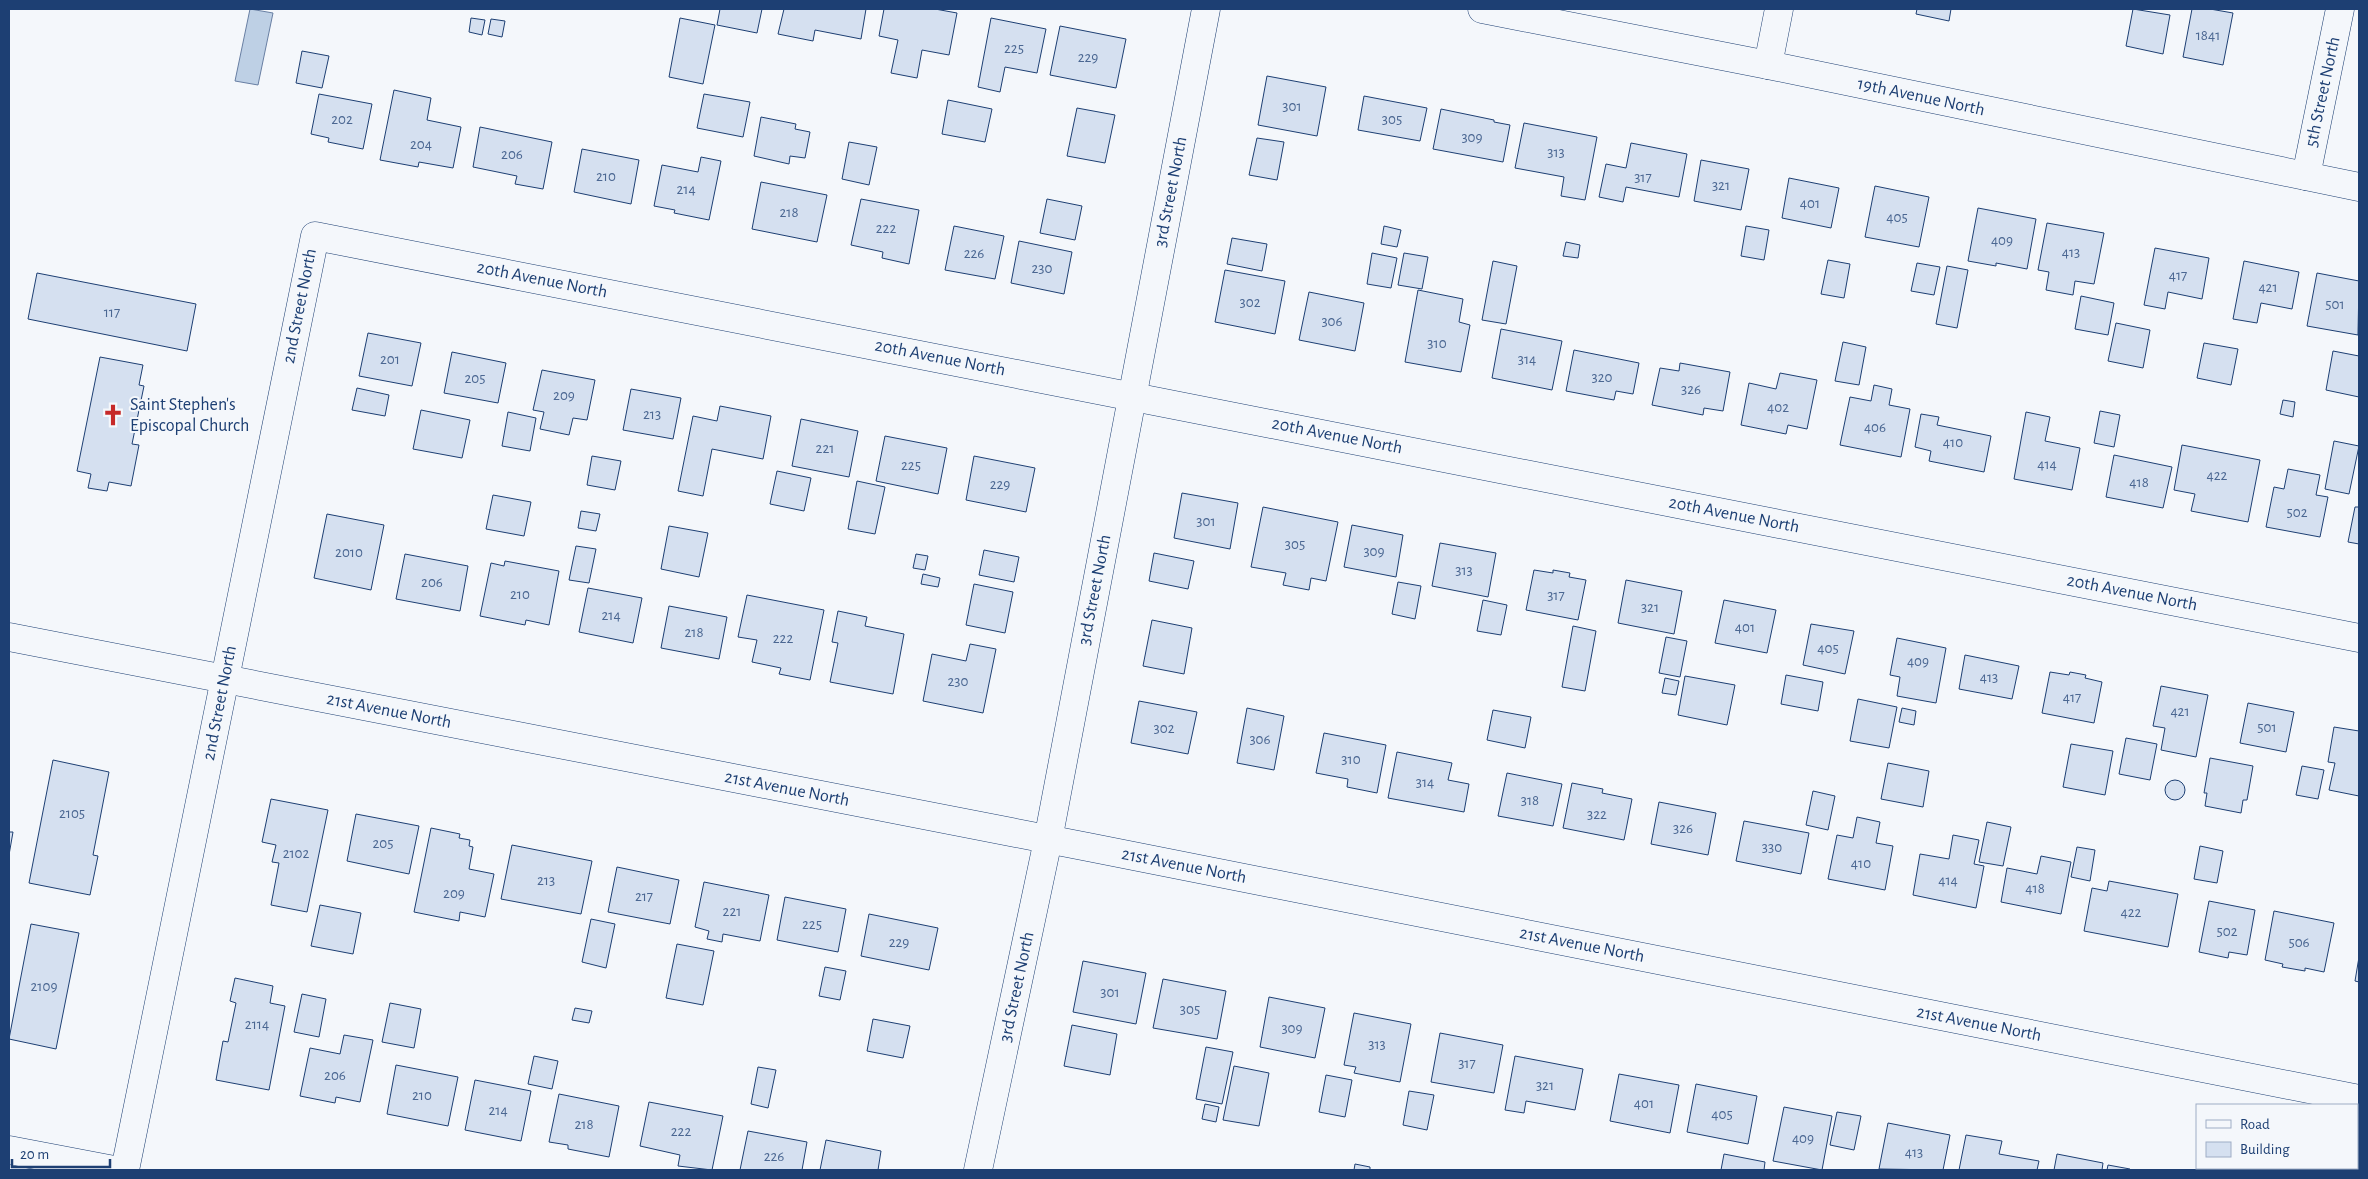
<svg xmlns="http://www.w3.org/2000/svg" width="2368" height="1179" viewBox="0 0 2368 1179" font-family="'Alegreya Sans',sans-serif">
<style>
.water{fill:#bed0e5;stroke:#687fa3}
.building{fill:#d5e0f0;stroke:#1d3f73}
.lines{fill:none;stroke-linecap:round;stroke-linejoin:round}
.minor-casing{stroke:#1d3f73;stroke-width:29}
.minor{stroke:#f4f7fb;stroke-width:28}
.labels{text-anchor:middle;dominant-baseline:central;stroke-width:4;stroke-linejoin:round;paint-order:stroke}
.number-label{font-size:15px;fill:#4b6792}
.street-label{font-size:18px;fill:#1d3f73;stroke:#f4f7fb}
.poi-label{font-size:18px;fill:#1d3f73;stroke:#f4f7fb;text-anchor:start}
</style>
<rect width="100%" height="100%" fill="#f4f7fb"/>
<path class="water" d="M250,9L273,13L258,85L235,81Z"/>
<g class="building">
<path d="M720,9H762L757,33L717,25Z"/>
<path d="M784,9H866L861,39L815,30L813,41L778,34Z"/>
<path d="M884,9H935L957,13L949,55L922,50L917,78L891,73L898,40L879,36Z"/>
<path d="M1917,9H1951L1949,21L1916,14Z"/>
<path d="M2133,9L2170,15L2163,54L2126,46Z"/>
<path d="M2192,9H2210L2233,13L2223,65L2183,57Z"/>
<path d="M471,18L485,20L482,35L469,32Z"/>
<path d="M680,18L715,25L703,84L669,77Z"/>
<path d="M991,18L1046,29L1037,73L1005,67L1000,92L978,87Z"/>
<path d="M491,19L505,21L502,37L488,34Z"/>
<path d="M1060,26L1126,39L1116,88L1050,75Z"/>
<path d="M302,51L329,56L322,88L296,83Z"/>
<path d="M1267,76L1326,87L1317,136L1258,125Z"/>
<path d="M394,90L431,98L427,120L461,127L453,168L419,162L418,167L380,160Z"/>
<path d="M319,94L372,104L363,149L328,142L329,138L311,134Z"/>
<path d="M704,94L750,102L743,137L697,128Z"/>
<path d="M1364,96L1427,108L1420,141L1358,130Z"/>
<path d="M948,100L992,109L985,142L942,134Z"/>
<path d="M1077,108L1115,115L1105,163L1067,156Z"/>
<path d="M1441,109L1494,120V122L1510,125L1503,162L1433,149Z"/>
<path d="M761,117L796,124L795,129L810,132L805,158L790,156L789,164L754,156Z"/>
<path d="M1524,123L1597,137L1585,200L1561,196L1564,177L1515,168Z"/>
<path d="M480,127L552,142L543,189L515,184L517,176L473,167Z"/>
<path d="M1257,138L1284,142L1277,180L1249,175Z"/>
<path d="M849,142L877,147L869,185L842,179Z"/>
<path d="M1631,143L1687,154L1679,197L1626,187L1623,202L1599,197L1606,164L1626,168Z"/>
<path d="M582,149L639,160L631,204L574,192Z"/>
<path d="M701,157L721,161L709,220L674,213L675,210L654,206L662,165L698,172Z"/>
<path d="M1701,160L1749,169L1741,210L1694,201Z"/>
<path d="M1789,178L1839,188L1831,228L1782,218Z"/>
<path d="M761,182L827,195L817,242L752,229Z"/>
<path d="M1875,186L1929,197L1919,247L1865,237Z"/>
<path d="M861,199L919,210L909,264L882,258L883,252L851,245Z"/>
<path d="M1047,199L1082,206L1075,240L1040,233Z"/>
<path d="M1978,208L2036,219L2027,269L1996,263V266L1968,261Z"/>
<path d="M2047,223L2104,233L2094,284L2075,281L2073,295L2046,290L2049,272L2038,270Z"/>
<path d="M954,226L1004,236L995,279L945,270Z"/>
<path d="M1384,226L1401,230L1397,247L1381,244Z"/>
<path d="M1746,226L1769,230L1764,260L1741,256Z"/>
<path d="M1232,238L1267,244L1262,271L1227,264Z"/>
<path d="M1019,241L1072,252L1064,294L1011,283Z"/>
<path d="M1566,242L1580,245L1578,258L1563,256Z"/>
<path d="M2155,248L2209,258L2202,299L2168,292L2165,309L2144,305Z"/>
<path d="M1372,253L1397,258L1391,288L1367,284Z"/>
<path d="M1404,253L1428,257L1422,289L1398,285Z"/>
<path d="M1828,260L1850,264L1844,298L1821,294Z"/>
<path d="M1493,261L1517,266L1506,324L1482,320Z"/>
<path d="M2244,261L2299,272L2292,309L2261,303L2257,323L2233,319Z"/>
<path d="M1917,263L1940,267L1934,295L1911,291Z"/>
<path d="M1947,266L1968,270L1957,328L1936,324Z"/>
<path d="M1225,270L1285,281L1275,334L1215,322Z"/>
<path d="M37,273L196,304L187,351L28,319Z"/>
<path d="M2317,273L2359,281L2358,335L2307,326Z"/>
<path d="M1418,290L1463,299L1459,322L1470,325L1461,372L1405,362Z"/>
<path d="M1309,292L1364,303L1355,351L1299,340Z"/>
<path d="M2081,296L2114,303L2108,335L2075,329Z"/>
<path d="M2116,323L2150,330L2143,368L2108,361Z"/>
<path d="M1501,329L1562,341L1552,390L1492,378Z"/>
<path d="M368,333L421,343L412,386L359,376Z"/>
<path d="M1843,342L1866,347L1859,385L1835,381Z"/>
<path d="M2204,343L2238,349L2231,385L2197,378Z"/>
<path d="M1574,350L1639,363L1633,394L1616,391L1614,400L1566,391Z"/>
<path d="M2333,351L2359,356V397L2326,390Z"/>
<path d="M452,352L506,363L498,403L444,393Z"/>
<path d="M100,357L143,365L139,385L144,386L132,444L139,445L131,486L109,482L107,491L88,488L91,474L77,471Z"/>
<path d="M1680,363L1730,372L1723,411L1704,408L1703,415L1652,405L1660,368L1679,371Z"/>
<path d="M542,370L595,380L587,420L573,418L569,435L540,429L544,412L533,410Z"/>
<path d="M1780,373L1817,380L1807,429L1788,425L1786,434L1741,425L1749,383L1776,389Z"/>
<path d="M1874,385L1892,389L1889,405L1910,409L1901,457L1840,445L1850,397L1871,401Z"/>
<path d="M357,388L389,395L385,416L352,410Z"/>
<path d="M631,389L681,398L673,439L623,430Z"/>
<path d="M2283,400L2295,402L2293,417L2280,414Z"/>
<path d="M720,406L771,416L763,459L712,449L703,496L678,491L693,416L717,421Z"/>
<path d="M421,410L470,420L462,458L413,449Z"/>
<path d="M2100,411L2120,415L2114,447L2094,443Z"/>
<path d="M508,412L536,418L530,451L502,446Z"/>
<path d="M2026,412L2050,417L2045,441L2080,448L2072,490L2014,479Z"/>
<path d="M1921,414L1939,417L1937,425L1991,436L1984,472L1929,461L1931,451L1915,447Z"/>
<path d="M801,419L858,431L849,477L792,466Z"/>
<path d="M885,436L947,448L938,494L876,481Z"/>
<path d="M2334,441L2359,446L2349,494L2325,489Z"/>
<path d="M2182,445L2260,460L2248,522L2191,511L2195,494L2174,490Z"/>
<path d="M2114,455L2172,467L2163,508L2106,497Z"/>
<path d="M592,456L621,461L615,490L587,485Z"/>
<path d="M974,456L1035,468L1026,512L966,500Z"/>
<path d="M2288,469L2320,475L2316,495L2328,497L2320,537L2266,527L2274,487L2284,489Z"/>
<path d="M777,471L811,478L804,511L770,504Z"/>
<path d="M857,481L885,487L875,534L848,529Z"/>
<path d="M1182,493L1238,503L1230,549L1174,538Z"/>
<path d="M493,495L531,502L524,536L486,529Z"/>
<path d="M1263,507L1338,522L1326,581L1311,578L1309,590L1283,585L1286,573L1251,567Z"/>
<path d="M2355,507H2359V544L2348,542Z"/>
<path d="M581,511L600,514L596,531L578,528Z"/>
<path d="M327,514L384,525L371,590L314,578Z"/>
<path d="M1352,525L1403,535L1396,577L1344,567Z"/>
<path d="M669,526L708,533L699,577L661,569Z"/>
<path d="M1440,543L1496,553L1488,597L1432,586Z"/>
<path d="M576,546L596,549L589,583L569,580Z"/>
<path d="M984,550L1019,557L1014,582L979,575Z"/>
<path d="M1154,553L1194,561L1188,589L1149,581Z"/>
<path d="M405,554L468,566L460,611L396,599Z"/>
<path d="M916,554L928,556L925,570L913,568Z"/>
<path d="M505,561L559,571L549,625L526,620L525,625L480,616L491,563L504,566Z"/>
<path d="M1534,570L1553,573V570L1570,573L1569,577L1586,580L1578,620L1526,610Z"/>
<path d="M923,574L940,578L938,587L921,584Z"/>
<path d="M1626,580L1682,591L1674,634L1618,623Z"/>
<path d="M1398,582L1421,586L1415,619L1392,614Z"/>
<path d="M974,584L1013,592L1005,633L966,625Z"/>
<path d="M588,588L642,598L633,643L579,632Z"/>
<path d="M747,595L824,610L810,680L779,674L781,668L752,662L757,640L738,637Z"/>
<path d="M1483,600L1507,605L1501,635L1477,631Z"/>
<path d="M1724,600L1776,610L1767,653L1715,643Z"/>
<path d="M669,606L727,617L719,659L661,648Z"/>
<path d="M838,611L867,617L865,626L904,634L893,694L830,682L838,643L832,642Z"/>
<path d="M1152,620L1192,628L1184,674L1143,666Z"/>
<path d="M1811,624L1854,631L1845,674L1803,665Z"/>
<path d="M1573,626L1596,631L1585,691L1562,687Z"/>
<path d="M1666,637L1687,641L1680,677L1659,673Z"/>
<path d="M1897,638L1946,648L1936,703L1897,696L1900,677L1890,675Z"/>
<path d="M970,644L996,649L983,713L923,701L932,654L966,661Z"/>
<path d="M1965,655L2019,666L2012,699L1959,689Z"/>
<path d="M2050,672L2069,675L2070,672L2086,675L2085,678L2102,682L2094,723L2042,713Z"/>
<path d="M1786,675L1823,682L1818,711L1781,704Z"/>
<path d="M1685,676L1735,685L1727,725L1678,715Z"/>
<path d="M1665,678L1679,681L1676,695L1662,693Z"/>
<path d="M2161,686L2208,695L2196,757L2161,750L2165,728L2153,726Z"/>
<path d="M1858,699L1897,707L1889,748L1850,741Z"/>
<path d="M1139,701L1197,712L1188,754L1131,743Z"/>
<path d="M2248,703L2294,712L2286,752L2240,743Z"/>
<path d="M1247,708L1284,716L1274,770L1237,763Z"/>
<path d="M1902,708L1916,711L1914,725L1899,722Z"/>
<path d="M1493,710L1531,717L1525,748L1487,740Z"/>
<path d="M2334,727L2359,731V796L2329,790L2335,763L2328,762Z"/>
<path d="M1324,733L1386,745L1377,793L1347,787L1348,779L1316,773Z"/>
<path d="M2126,738L2157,744L2150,780L2119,774Z"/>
<path d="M2071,744L2113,751L2105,795L2063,787Z"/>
<path d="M1397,752L1452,763L1448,780L1469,784L1464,812L1388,798Z"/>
<path d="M2210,758L2253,766L2247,800H2243L2241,813L2205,806L2207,793H2204Z"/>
<path d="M53,760L109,772L93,855L98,856L90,895L29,883Z"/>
<path d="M1888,763L1929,771L1923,807L1881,799Z"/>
<path d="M2302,766L2324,770L2318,799L2296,795Z"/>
<path d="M1507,773L1562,784L1553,826L1498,816Z"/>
<circle cx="2175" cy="790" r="10"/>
<path d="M1572,783L1603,789L1602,793L1632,799L1624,840L1563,828Z"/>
<path d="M1813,791L1835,796L1828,830L1806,825Z"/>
<path d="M271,799L328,810L307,912L271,905L279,863L272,862L276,845L262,842Z"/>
<path d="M1659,802L1716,813L1708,855L1651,844Z"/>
<path d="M356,814L419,826L409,874L347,861Z"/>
<path d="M1857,817L1880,822L1876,843L1893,846L1885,890L1828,879L1837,835L1853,838Z"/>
<path d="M1744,821L1809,833L1801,874L1736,861Z"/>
<path d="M1987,822L2011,827L2003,866L1979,862Z"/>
<path d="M431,828L460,834L459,838L470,840L469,846L473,847L469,869L494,874L485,917L460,912L459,921L414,912Z"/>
<path d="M9,832H13L9,855Z"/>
<path d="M1953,835L1979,840L1974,864L1984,866L1976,908L1913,895L1920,854L1949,859Z"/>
<path d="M512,845L592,861L581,914L501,899Z"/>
<path d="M2200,846L2223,851L2217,883L2194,879Z"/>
<path d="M2077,847L2095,850L2090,881L2071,877Z"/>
<path d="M2041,856L2071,862L2061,914L2001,902L2007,868L2037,874Z"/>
<path d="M617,867L679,880L670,924L608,912Z"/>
<path d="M2109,881L2178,894L2168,947L2084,931L2092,888L2107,891Z"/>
<path d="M704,882L769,895L760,941L723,934L722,942L707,939L709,931L695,927Z"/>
<path d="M785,897L846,909L838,952L777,940Z"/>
<path d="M2209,901L2255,910L2247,955L2229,952L2228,958L2199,952Z"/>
<path d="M320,905L361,913L353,954L311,946Z"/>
<path d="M2274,911L2334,923L2324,972L2305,968V971L2282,967L2283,964L2265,960Z"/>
<path d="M869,914L938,928L929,970L861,956Z"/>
<path d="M591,919L615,924L606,968L582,962Z"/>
<path d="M31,924L79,933L56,1049L9,1039Z"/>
<path d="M677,944L714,951L703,1005L666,998Z"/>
<path d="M2359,957V982L2355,981Z"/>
<path d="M1083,961L1146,973L1136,1024L1073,1012Z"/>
<path d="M825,967L846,971L840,1000L819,996Z"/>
<path d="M235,978L273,986L270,1003L285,1006L269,1090L216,1080L223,1041L228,1042L236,1003L230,1001Z"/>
<path d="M1163,979L1226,991L1217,1039L1153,1028Z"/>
<path d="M302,994L326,999L319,1037L294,1032Z"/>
<path d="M1269,997L1325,1008L1315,1058L1260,1047Z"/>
<path d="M390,1003L421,1009L414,1048L382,1042Z"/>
<path d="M575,1008L592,1011L589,1023L572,1020Z"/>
<path d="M1354,1013L1411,1024L1400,1082L1354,1073L1356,1067L1344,1065Z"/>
<path d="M873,1019L910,1026L903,1058L867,1051Z"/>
<path d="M1072,1025L1117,1034L1110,1075L1064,1066Z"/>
<path d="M1440,1033L1503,1045L1494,1093L1431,1082Z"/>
<path d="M344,1035L373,1040L360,1102L336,1097L335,1103L300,1096L310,1048L340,1054Z"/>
<path d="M1206,1047L1233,1052L1222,1104L1196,1099Z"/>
<path d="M534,1056L558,1061L552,1089L528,1084Z"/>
<path d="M1515,1056L1583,1069L1575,1110L1526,1101L1524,1113L1505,1110Z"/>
<path d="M396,1065L458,1077L448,1126L387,1114Z"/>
<path d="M1234,1066L1269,1073L1259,1126L1223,1120Z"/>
<path d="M758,1067L776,1070L768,1108L751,1104Z"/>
<path d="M1619,1074L1679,1085L1670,1133L1610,1121Z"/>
<path d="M1326,1075L1352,1080L1345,1117L1319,1112Z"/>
<path d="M475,1080L531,1091L521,1141L465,1130Z"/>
<path d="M1696,1084L1757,1096L1748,1144L1687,1132Z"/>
<path d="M1409,1091L1434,1095L1427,1130L1403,1125Z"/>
<path d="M559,1094L619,1106L609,1157L568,1149V1145L549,1142Z"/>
<path d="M649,1102L723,1116L712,1170L678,1166L680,1155L640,1146Z"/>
<path d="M1205,1104L1219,1107L1216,1122L1202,1119Z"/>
<path d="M1784,1107L1832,1116L1822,1170L1773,1161Z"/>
<path d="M1837,1112L1861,1116L1854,1150L1830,1145Z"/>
<path d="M1888,1123L1950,1135L1943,1170L1879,1169Z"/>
<path d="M748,1131L807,1142L802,1170H740Z"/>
<path d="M1966,1135L2002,1141L1999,1154L2039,1161L2037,1170H1959Z"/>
<path d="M826,1140L881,1151L878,1170H820Z"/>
<path d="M1724,1154L1765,1162L1764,1170H1721Z"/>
<path d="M2057,1154L2103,1163L2102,1170H2054Z"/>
<path d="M1355,1164L1370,1167V1170H1354Z"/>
<path d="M2108,1165L2130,1169V1170H2107Z"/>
</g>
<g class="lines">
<g class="minor-casing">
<g id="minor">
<path d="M1482,9L1768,65L2359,187"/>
<path d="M1768,65L1779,9"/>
<path d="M2306,176L2340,9"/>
<path d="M9,637L1088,847L2359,1099"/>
<path d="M9,1150L114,1170"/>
<path d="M125,1170L315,236L2359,638"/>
<path d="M978,1170L1048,840L1206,9"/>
</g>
</g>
<use href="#minor" class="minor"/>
</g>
<defs>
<g id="church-bare" transform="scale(1.725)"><path d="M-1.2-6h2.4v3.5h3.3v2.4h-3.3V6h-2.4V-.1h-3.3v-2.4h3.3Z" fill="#c62828" stroke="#f4f7fb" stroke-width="2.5" paint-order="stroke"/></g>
</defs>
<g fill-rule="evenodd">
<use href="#church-bare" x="113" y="415"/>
</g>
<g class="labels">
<g class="number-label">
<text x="2208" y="35">1841</text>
<text x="1014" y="48">225</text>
<text x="1088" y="57">229</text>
<text x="1292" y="106">301</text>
<text x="342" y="119">202</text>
<text x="1392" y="119">305</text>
<text x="1472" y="137">309</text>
<text x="421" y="144">204</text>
<text x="1556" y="152">313</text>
<text x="512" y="154">206</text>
<text x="606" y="176">210</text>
<text x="1643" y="177">317</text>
<text x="1721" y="185">321</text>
<text x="686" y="189">214</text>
<text x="1810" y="203">401</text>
<text x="789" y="212">218</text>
<text x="1897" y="217">405</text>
<text x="886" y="228">222</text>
<text x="2002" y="240">409</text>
<text x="2071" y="252">413</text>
<text x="974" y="253">226</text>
<text x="1042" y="268">230</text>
<text x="2178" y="275">417</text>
<text x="2268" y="287">421</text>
<text x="1250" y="302">302</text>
<text x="2335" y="304">501</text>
<text x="112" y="312">117</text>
<text x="1332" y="321">306</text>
<text x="1437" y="343">310</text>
<text x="390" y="359">201</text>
<text x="1527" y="359">314</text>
<text x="1602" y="377">320</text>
<text x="475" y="378">205</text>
<text x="1691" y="389">326</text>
<text x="564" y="395">209</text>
<text x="1778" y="407">402</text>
<text x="652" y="414">213</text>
<text x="1875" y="427">406</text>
<text x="1953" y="442">410</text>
<text x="825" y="448">221</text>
<text x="2047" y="464">414</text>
<text x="911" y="465">225</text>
<text x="2217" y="475">422</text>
<text x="2139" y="482">418</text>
<text x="1000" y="484">229</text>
<text x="2297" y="512">502</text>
<text x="1206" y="521">301</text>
<text x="1295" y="544">305</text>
<text x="1374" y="551">309</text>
<text x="349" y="552">2010</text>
<text x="1464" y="570">313</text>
<text x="432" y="582">206</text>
<text x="520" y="594">210</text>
<text x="1556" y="595">317</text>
<text x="1650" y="607">321</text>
<text x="611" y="615">214</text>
<text x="1745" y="627">401</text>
<text x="694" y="632">218</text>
<text x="783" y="638">222</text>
<text x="1828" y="648">405</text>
<text x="1918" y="661">409</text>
<text x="1989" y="677">413</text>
<text x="958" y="681">230</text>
<text x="2072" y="697">417</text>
<text x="2180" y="711">421</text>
<text x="2267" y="727">501</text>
<text x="1164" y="728">302</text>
<text x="1260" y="739">306</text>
<text x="1351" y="759">310</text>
<text x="1425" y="782">314</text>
<text x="1530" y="800">318</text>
<text x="72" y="813">2105</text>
<text x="1597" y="814">322</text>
<text x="1683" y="828">326</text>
<text x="383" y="843">205</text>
<text x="1772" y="847">330</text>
<text x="296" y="853">2102</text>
<text x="1861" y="863">410</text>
<text x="546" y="880">213</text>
<text x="1948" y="880">414</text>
<text x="2035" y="888">418</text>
<text x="454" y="893">209</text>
<text x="644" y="896">217</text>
<text x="732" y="911">221</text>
<text x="2131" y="912">422</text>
<text x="812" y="924">225</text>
<text x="2227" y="931">502</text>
<text x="899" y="942">229</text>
<text x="2299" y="942">506</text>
<text x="44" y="986">2109</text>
<text x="1110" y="992">301</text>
<text x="1190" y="1009">305</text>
<text x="257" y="1024">2114</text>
<text x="1292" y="1028">309</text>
<text x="1377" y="1044">313</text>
<text x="1467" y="1063">317</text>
<text x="335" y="1075">206</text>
<text x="1545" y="1085">321</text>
<text x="422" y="1095">210</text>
<text x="1644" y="1103">401</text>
<text x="498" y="1110">214</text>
<text x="1722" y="1114">405</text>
<text x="584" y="1124">218</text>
<text x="681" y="1131">222</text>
<text x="1803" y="1138">409</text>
<text x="1914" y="1152">413</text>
<text x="774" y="1156">226</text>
</g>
<g class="street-label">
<text transform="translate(2323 92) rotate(-78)">5th Street North</text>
<text transform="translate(1921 97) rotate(12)">19th Avenue North</text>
<text transform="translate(1171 192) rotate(-79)">3rd Street North</text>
<text transform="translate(542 280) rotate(11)">20th Avenue North</text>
<text transform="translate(300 306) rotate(-79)">2nd Street North</text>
<text transform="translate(940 358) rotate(11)">20th Avenue North</text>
<text transform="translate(1337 436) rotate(11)">20th Avenue North</text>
<text transform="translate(1734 515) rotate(11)">20th Avenue North</text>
<text transform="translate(1095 590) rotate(-79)">3rd Street North</text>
<text transform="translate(2132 593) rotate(11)">20th Avenue North</text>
<text transform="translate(220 703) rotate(-79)">2nd Street North</text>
<text transform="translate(389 711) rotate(11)">21st Avenue North</text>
<text transform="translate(787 789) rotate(11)">21st Avenue North</text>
<text transform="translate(1184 866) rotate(11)">21st Avenue North</text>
<text transform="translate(1582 945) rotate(11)">21st Avenue North</text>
<text transform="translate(1017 987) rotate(-78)">3rd Street North</text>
<text transform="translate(1979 1024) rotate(11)">21st Avenue North</text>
</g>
<g class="poi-label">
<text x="130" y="405">Saint Stephen's<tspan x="130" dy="21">Episcopal Church</tspan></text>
</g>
</g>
<rect width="2368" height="1179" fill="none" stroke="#1d3f73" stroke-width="20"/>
<rect x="2196" y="1104" width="162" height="65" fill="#f4f7fb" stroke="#9eadc5"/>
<rect x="2206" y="1120" width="25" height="8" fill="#f4f7fb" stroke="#9eadc5"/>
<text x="2240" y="1129" font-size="15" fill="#1d3f73">Road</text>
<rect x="2206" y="1142" width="25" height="15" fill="#d5e0f0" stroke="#9eadc5"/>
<text x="2240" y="1154" font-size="15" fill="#1d3f73">Building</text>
<path d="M12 1159v8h98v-8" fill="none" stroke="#1d3f73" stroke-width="2.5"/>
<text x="20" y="1159" font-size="15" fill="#1d3f73" stroke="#f4f7fb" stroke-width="4" paint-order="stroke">20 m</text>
</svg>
